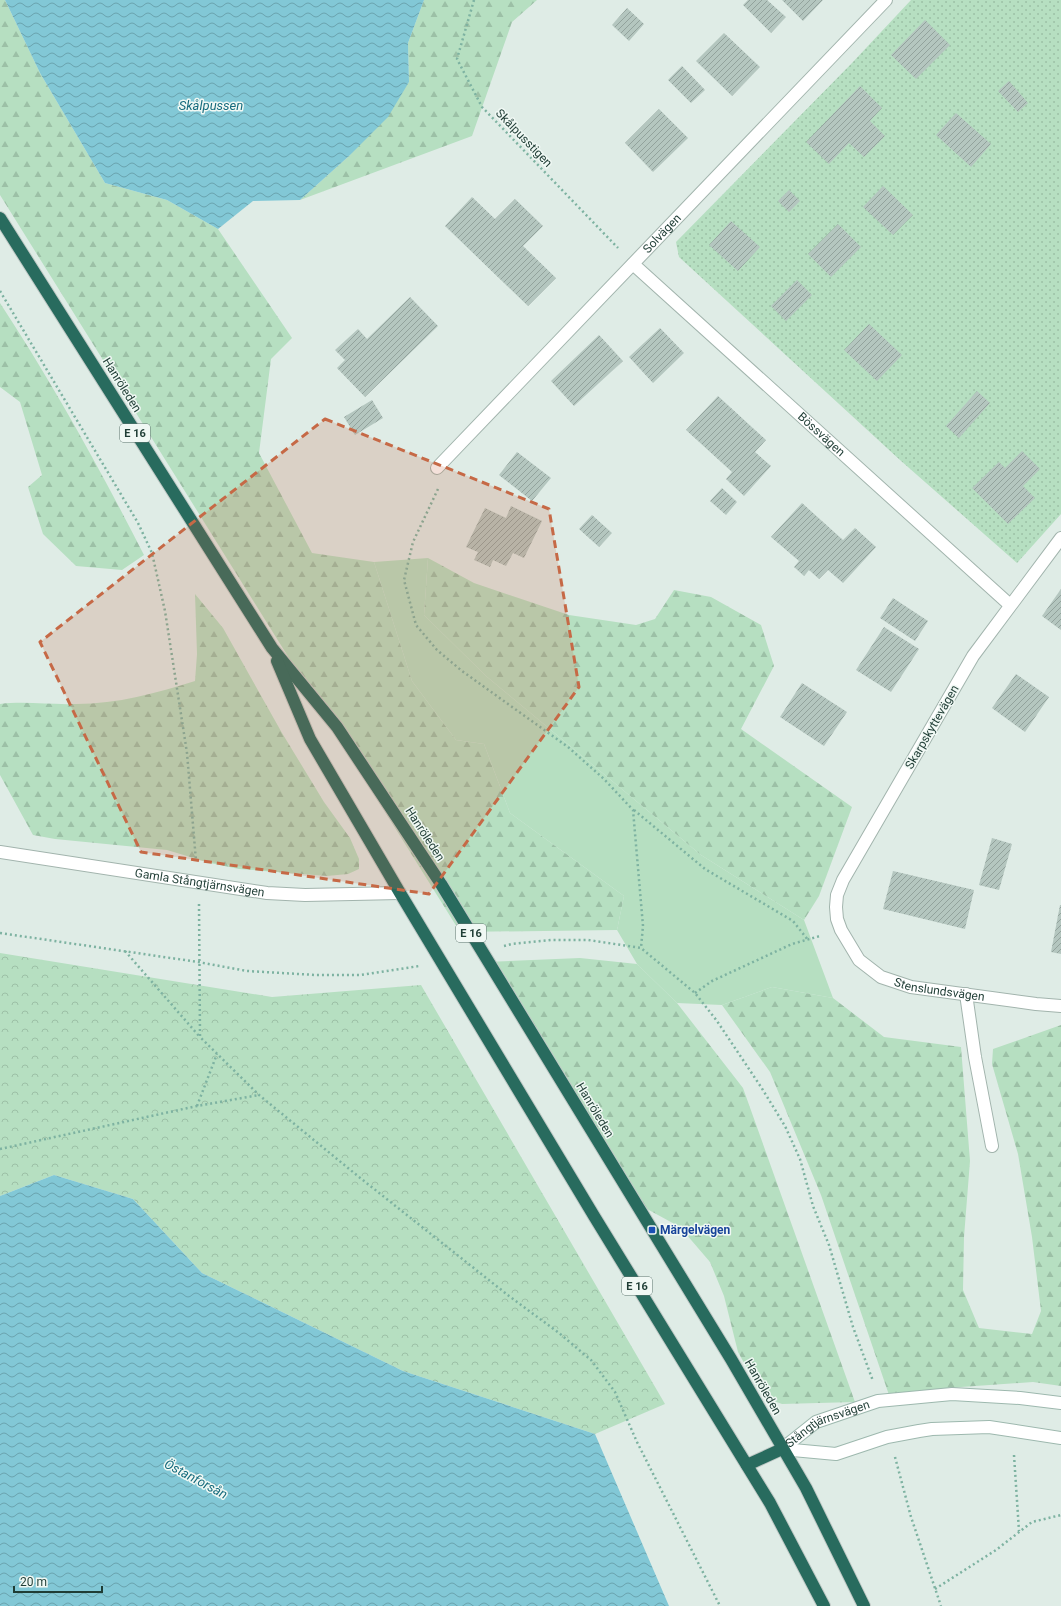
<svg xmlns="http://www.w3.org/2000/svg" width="1061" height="1606" viewBox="0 0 1061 1606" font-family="Roboto,sans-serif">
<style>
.grass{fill:#b6dfc1}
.forest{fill:url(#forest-firs)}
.park{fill:url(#park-crowns)}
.garden{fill:url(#garden-dots)}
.water{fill:url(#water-waves)}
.building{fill:url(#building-hatch)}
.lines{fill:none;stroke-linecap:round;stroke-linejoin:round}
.lane-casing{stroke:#a2b4ad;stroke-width:14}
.street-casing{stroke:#a2b4ad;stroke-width:14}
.secondary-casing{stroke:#9db8ae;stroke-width:14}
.highway-casing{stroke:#c0c9c6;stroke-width:14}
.path{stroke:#7db2a1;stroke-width:2.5;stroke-dasharray:2 3;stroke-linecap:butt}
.lane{stroke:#fff;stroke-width:12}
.street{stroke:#fff;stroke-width:12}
.secondary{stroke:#fff;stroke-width:12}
.highway{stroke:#286b5e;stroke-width:12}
.marked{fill:#c66946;fill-opacity:0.2;stroke:#c66946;stroke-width:3;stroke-dasharray:8 5;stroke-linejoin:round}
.transit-dot{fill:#1a4fb4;stroke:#f0f8f4;stroke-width:1.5}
.labels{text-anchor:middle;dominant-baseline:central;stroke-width:3;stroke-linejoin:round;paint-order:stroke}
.shield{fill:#f0f8f4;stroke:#5e756e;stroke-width:1}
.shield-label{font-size:11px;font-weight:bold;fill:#1f3d35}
.street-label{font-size:12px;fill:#1f3d35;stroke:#f0f8f4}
.transit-label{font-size:12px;font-weight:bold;fill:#164399;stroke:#f0f8f4;text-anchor:start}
.water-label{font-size:13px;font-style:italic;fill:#156b7d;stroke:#f0f8f4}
</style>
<defs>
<pattern id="forest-firs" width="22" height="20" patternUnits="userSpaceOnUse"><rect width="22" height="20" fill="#b6dfc1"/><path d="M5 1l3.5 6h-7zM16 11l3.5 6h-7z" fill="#9cc0a6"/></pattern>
<pattern id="park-crowns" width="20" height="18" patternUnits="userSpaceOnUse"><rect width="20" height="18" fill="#b6dfc1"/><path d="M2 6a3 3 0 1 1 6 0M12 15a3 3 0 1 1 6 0" fill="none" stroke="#9cc0a6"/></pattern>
<pattern id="garden-dots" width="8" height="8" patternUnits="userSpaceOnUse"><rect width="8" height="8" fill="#b6dfc1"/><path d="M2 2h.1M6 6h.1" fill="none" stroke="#9cc0a6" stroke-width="1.8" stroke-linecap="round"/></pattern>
<pattern id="water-waves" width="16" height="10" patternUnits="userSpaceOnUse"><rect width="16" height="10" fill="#82c8d6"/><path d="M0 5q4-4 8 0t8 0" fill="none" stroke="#6aa4ae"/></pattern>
<pattern id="building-hatch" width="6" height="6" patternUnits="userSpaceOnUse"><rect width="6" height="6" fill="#b4c6bf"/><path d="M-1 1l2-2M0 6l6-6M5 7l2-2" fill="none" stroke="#92a29c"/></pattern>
</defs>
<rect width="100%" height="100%" fill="#dfece6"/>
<path class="grass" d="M428,558L424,615L486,676L701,855L804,920L833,998L772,987L722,1005L677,1003L637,964L617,930L624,896L510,813L484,744L456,740L412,681L374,562Z"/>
<g class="forest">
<path d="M0,0H5L40,73L105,183L167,200L218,229L292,338L271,359L259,453L312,553L374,562L412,681L456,740L484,744L510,813L624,896L617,930L460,932L0,195Z"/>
<path d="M424,0H537L512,22L472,136L300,200L349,156L409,82L408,43Z"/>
<path d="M0,303C53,384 100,469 144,555L122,570L76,566L43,534L28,487L42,475L20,402L0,387Z"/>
<path d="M428,558L474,583L569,615L636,625L655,619L674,590L711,597L761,625L774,666L741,729L852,807L819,896L804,920L701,855L486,676L424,615Z"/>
<path d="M195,594L223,628L282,733L324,802L350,838L359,859V869L348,874L327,876L239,869L210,863L167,850L55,839L33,835L0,775V704C25,701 51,705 76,704C118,704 156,693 195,681L197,654Z"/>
<path d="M580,958L637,964L677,1003L743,1088L855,1402L782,1404L763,1397L738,1352L724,1296L710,1262L680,1227L636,1203L487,962Z"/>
<path d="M772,987L833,998L884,1037L961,1047L970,1161L964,1237L963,1290L979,1328L1032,1334L1041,1311L1032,1237L1018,1154L992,1064L993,1049L1061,1025V1386L1033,1382L947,1388L889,1395L821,1195L770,1072L722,1005Z"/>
</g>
<path class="park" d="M0,953L272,997L421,985L665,1404L595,1434L403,1371L202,1273L133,1199L54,1175L0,1196Z"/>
<path class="garden" d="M911,0H1061V514L1017,563L900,460L679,257L676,242L852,63Z"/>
<g class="water">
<path d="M5,0H424L408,43L409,82L388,117L349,156L300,200L253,201L218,229L167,200L105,183L40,73Z"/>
<path d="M54,1175L133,1199L202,1273L403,1371L595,1434L669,1606H0V1196Z"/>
</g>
<g class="building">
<path d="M748,0H767L786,17L771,33L743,5Z"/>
<path d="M782,0H823L803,21Z"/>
<path d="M627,8L644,24L629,41L612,25Z"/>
<path d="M925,20L950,45L916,79L891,55Z"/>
<path d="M724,33L760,67L732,96L696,61Z"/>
<path d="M682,66L705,90L691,103L668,80Z"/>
<path d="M1009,81L1028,103L1018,112L998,91Z"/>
<path d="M860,86L882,108L870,121L885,136L864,157L849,143L829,164L806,142Z"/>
<path d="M659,109L688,138L653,172L625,143Z"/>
<path d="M956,113L991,144L971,167L936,135Z"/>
<path d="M883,186L913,215L893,235L863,207Z"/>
<path d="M789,190L800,201L789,212L778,201Z"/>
<path d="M472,197L495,219L515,199L543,226L523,246L556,278L528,306L445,226Z"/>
<path d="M731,221L760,247L738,271L709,245Z"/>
<path d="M838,224L861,247L831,277L808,254Z"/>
<path d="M797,280L812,295L786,321L771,306Z"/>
<path d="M410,297L438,326L365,397L337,368L345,360L335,350L358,329L367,339Z"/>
<path d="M869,324L902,355L877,381L844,350Z"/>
<path d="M660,328L684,353L653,383L629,357Z"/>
<path d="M599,335L623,361L574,406L551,381Z"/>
<path d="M977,391L990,403L959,438L946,426Z"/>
<path d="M718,396L766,440L755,452L771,466L744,496L726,479L732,472L686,430Z"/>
<path d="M372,400L383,418L355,435L344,417Z"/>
<path d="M1022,451L1040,469L1023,486L1035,498L1008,524L972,488L999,462L1005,468Z"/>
<path d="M517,452L551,478L532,501L499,475Z"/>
<path d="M722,488L737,502L726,515L710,501Z"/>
<path d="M802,503L843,540L855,528L876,547L843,583L828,570L819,579L809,570L804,576L794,567L799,561L771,537Z"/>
<path d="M511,506L542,521L524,558L513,553L506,566L493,560L490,567L474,560L478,552L466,547L485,508L506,518Z"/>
<path d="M592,515L612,533L599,547L579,529Z"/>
<path d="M1061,589V630L1042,616Z"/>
<path d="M893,598L928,621L915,641L880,618Z"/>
<path d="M884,627L919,649L891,692L856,670Z"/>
<path d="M1016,674L1049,697L1025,732L992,708Z"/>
<path d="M802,683L847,712L824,746L780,717Z"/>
<path d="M992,838L1012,844L999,890L979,885Z"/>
<path d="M893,871L974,890L965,929L883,909Z"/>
<path d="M1060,905H1061V954L1051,952Z"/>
</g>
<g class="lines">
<g class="lane-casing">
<path id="lane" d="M966,994L975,1057L992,1146"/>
</g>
<g class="street-casing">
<g id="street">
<path id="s1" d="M633,264L1010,605"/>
<path id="s2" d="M437,468L886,0"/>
<path id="s3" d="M1061,538L973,656L843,880L837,895L836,907L837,919L841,930L859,960L881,977L911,987L1036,1004L1061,1006"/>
<path id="s4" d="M0,852L267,893L305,895L400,893"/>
</g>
</g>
<g class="secondary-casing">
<g id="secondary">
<path id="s5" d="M782,1449L816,1422L878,1401L952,1394L1020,1398L1061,1403"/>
<path d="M782,1449L836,1454L887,1437L919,1431L932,1429L989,1427L1061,1438"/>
</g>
</g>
<g class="highway-casing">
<g id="highway">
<path d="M0,218L272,648L337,727L441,884L731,1359L806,1488L864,1606"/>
<path d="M277,661L310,739L400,893L594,1216L770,1503L824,1606"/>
<path d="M747,1465L782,1449"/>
</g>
</g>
<g class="path">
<path d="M474,0L457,59L482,107L618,248"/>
<path d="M0,291L138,523L152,553L165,611L187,753L196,861"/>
<path d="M438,489L413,542L404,580L416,625L437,650L462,671L568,747L604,779L633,810L643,926L641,948"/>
<path d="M634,810L705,869L793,921L808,940"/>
<path d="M199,904L200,1037L259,1095L359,1177L509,1296L559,1333L591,1360L615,1392L637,1442L720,1606"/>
<path d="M0,933L198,962L247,971L316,975H361L419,966"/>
<path d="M504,946L512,944L551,940H588L641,948L695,993L717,1021L761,1087L785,1126L800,1159L813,1206L829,1245L853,1327L873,1381"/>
<path d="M125,951L199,1036"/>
<path d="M695,993L712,981L792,944L820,936"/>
<path d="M197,1106L217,1054"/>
<path d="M0,1149L197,1106L259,1095"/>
<path d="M1014,1455L1019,1531"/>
<path d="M895,1457L911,1517L941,1606"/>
<path d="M935,1589L996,1550L1032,1522L1061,1515"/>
</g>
<use href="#lane" class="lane"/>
<use href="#street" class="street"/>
<use href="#secondary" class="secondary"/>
<use href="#highway" class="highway"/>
</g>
<path class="marked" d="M325,419L549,509L579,687L429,894L141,852L40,642Z"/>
<rect class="transit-dot" x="648" y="1226" width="8" height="8" rx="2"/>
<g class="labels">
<g class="shield">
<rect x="120" y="424" width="30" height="18" rx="3"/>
<rect x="456" y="924" width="30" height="18" rx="3"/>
<rect x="622" y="1277" width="30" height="18" rx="3"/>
</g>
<g class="shield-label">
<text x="135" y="433">E 16</text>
<text x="471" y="933">E 16</text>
<text x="637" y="1286">E 16</text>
</g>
<g class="street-label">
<text transform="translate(524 138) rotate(46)">Skålpusstigen</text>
<text stroke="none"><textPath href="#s2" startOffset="325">Solvägen</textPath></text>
<text transform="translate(122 385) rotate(58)">Hanröleden</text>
<text stroke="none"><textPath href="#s1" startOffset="254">Bössvägen</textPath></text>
<text transform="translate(932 727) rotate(-60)">Skarpskyttevägen</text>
<text transform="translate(425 834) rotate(57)">Hanröleden</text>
<text stroke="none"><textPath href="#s4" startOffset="202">Gamla Stångtjärnsvägen</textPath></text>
<text stroke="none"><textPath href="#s3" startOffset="581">Stenslundsvägen</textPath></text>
<text transform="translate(595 1110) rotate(59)">Hanröleden</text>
<text transform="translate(763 1387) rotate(60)">Hanröleden</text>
<text stroke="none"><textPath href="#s5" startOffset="53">Stångtjärnsvägen</textPath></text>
</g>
<g class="transit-label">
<text x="660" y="1230">Märgelvägen</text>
</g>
<g class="water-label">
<text x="211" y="105">Skålpussen</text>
<text transform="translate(196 1479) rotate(28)">Östanforsån</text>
</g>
</g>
<path d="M14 1586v6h88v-6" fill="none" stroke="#1f3d35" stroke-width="2"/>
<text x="20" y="1586" font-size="12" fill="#1f3d35" stroke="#f0f8f4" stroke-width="3" paint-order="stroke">20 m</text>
</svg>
